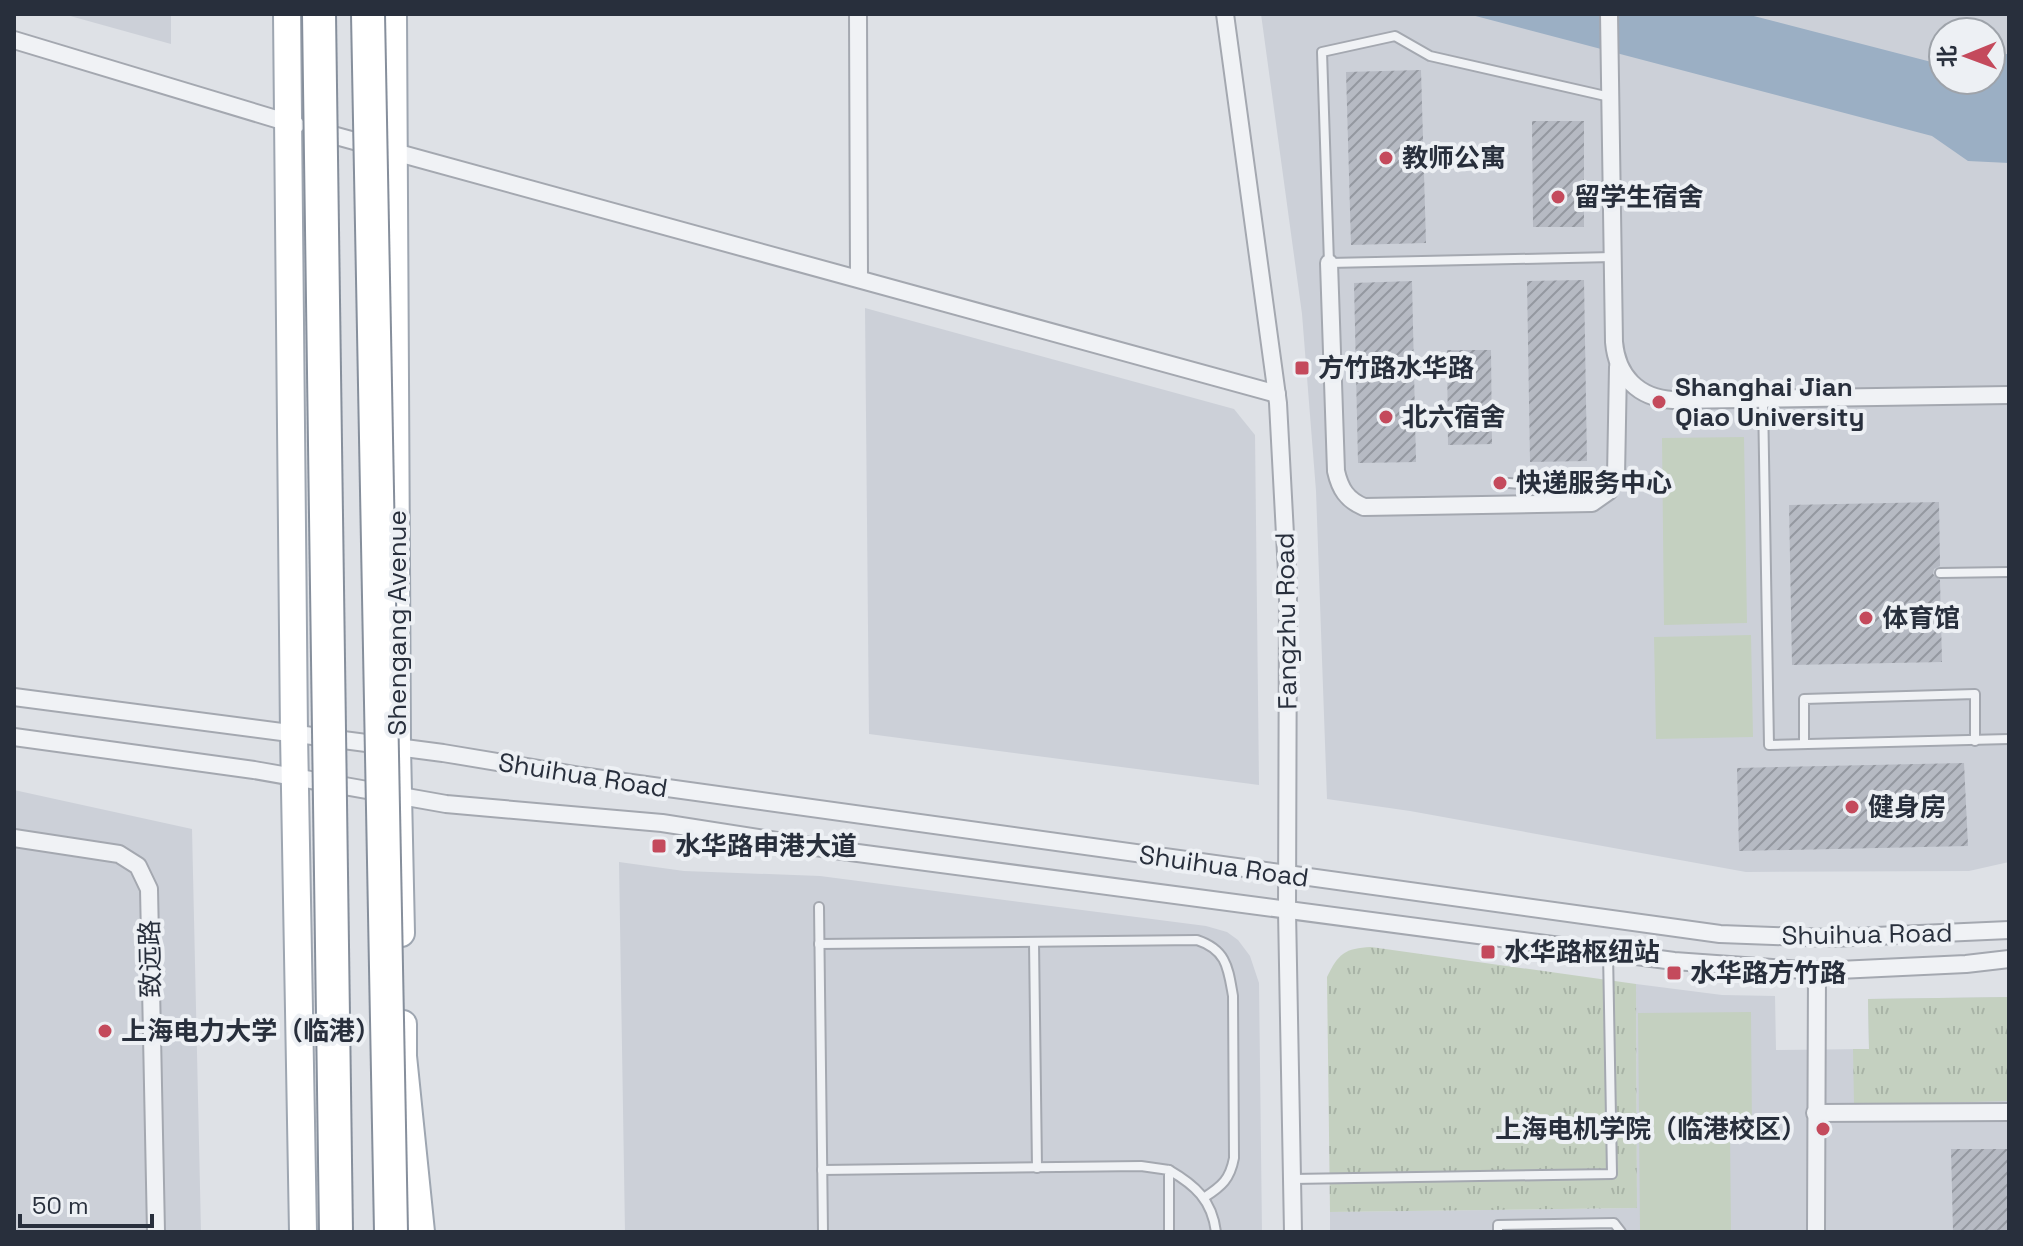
<svg xmlns="http://www.w3.org/2000/svg" width="2023" height="1246" viewBox="0 0 2023 1246" font-family="'Space Grotesk','Noto Sans SC',sans-serif">
<style>
.built{fill:#ccd0d8;fill-rule:evenodd}
.grass{fill:url(#grass-tufts)}
.pitch{fill:#c4d0c0}
.water{fill:#9bafc4}
.building{fill:url(#building-hatch)}
.lines{fill:none;stroke-linecap:round;stroke-linejoin:round}
.service-casing{stroke:#a4a8b0;stroke-width:12}
.minor-casing{stroke:#a4a8b0;stroke-width:20}
.primary-casing{stroke:#9ea6b1;stroke-width:30}
.service{stroke:#f0f2f5;stroke-width:8}
.minor{stroke:#f0f2f5;stroke-width:16}
.primary{stroke:#fff;stroke-width:26}
.motorway-bridge-casing{stroke:#868f9c;stroke-width:36;stroke-linecap:butt}
.motorway-bridge{stroke:#fff;stroke-width:32}
.poi-dot{fill:#c44a5c;stroke:#edf0f4;stroke-width:3}
.labels{text-anchor:middle;dominant-baseline:central;stroke-width:8;stroke-linejoin:round;paint-order:stroke}
.poi-label{font-size:26px;font-weight:bold;fill:#282f3c;stroke:#edf0f4;text-anchor:start}
.street-label{font-size:26px;fill:#282f3c;stroke:#edf0f4}
</style>
<defs>
<pattern id="grass-tufts" width="24" height="20" patternUnits="userSpaceOnUse" patternTransform="scale(2)"><rect width="24" height="20" fill="#c4d0c0"/><path d="M3 7l-1-3M5 7V3M7 7l1-3M15 17l-1-3M17 17v-4M19 17l1-3" fill="none" stroke="#a8b3a6"/></pattern>
<pattern id="building-hatch" width="6" height="6" patternUnits="userSpaceOnUse" patternTransform="scale(2)"><rect width="6" height="6" fill="#b6bac3"/><path d="M-1 1l2-2M0 6l6-6M5 7l2-2" fill="none" stroke="#9498a0"/></pattern>
</defs>
<rect width="100%" height="100%" fill="#dee1e6"/>
<g class="built">
<path d="M63,14H171V44Z"/>
<path d="M1261,14H2009V862L1969,871L1746,872L1410,811L1327,799L1316,491L1302,314ZM1943,32H1991V80H1943Z"/>
<path d="M865,308L1234,409L1255,435L1259,785L869,734Z"/>
<path d="M14,790L192,829L201,1232H14Z"/>
<path d="M619,862L684,871L820,876L1206,926L1227,932L1238,940L1250,956L1259,983L1262,1232H625Z"/>
<path d="M1636,984L1722,995L1775,996L1776,1050L1869,1049L1868,999L2009,997V1232H1330V1212L1637,1208Z"/>
</g>
<g class="grass">
<path d="M1371,947L1636,984L1637,1208L1330,1212L1327,977C1338,954 1345,948 1371,947Z"/>
<path d="M2009,997V1101L1854,1105L1853,1049H1869L1868,999Z"/>
</g>
<g class="pitch">
<path d="M1744,437L1747,623L1664,625L1662,438Z"/>
<path d="M1751,635L1753,737L1656,739L1654,637Z"/>
<path d="M1751,1012L1752,1131H1730L1731,1232H1640L1638,1013Z"/>
</g>
<path class="water" d="M1468,14H1746L1943,65V80H1991V54H2009V163L1968,161L1932,136Z"/>
<g class="building">
<path d="M1421,70L1426,243L1351,245L1346,72Z"/>
<path d="M1532,121H1584V227H1533Z"/>
<path d="M1584,280L1587,461L1530,462L1527,281Z"/>
<path d="M1412,281L1416,462L1358,463L1354,283Z"/>
<path d="M1447,350H1491L1492,444L1448,445Z"/>
<path d="M1939,502L1940,566L1934,569L1933,574L1940,580L1942,662L1792,665L1789,505Z"/>
<path d="M1964,763L1968,846L1739,851L1737,768Z"/>
<path d="M1951,1149H2009V1232H1953Z"/>
</g>
<g class="lines">
<g class="service-casing">
<g id="service">
<path d="M1610,97L1430,56L1395,36L1322,52L1329,263L1613,257"/>
<path d="M1763,399L1769,745L2009,739"/>
<path d="M1509,483L1532,485L1561,503"/>
<path d="M1940,573L2009,572"/>
<path d="M1804,744V699L1975,694V741"/>
<path d="M819,907L823,1232"/>
<path d="M1034,942L1037,1168"/>
<path d="M819,944L1197,940C1227,950 1228,968 1233,996L1234,1158C1230,1179 1222,1186 1205,1197"/>
<path d="M822,1170L1141,1166L1169,1170V1232"/>
<path d="M1169,1170C1195,1185 1212,1200 1216,1232"/>
<path d="M1292,1179L1612,1174L1608,952"/>
<path d="M1498,1232V1225L1614,1223L1621,1232"/>
</g>
</g>
<g class="minor-casing">
<g id="minor">
<path d="M858,14L859,278"/>
<path d="M1225,14L1278,403L1288,591L1287,911L1293,1232"/>
<path d="M1609,14L1614,342C1617,376 1638,398 1673,400L2009,395"/>
<path d="M14,40L296,125"/>
<path d="M318,131L1277,394"/>
<path d="M1329,263L1336,471C1340,489 1347,500 1364,507L1592,503L1609,491L1616,476L1618,367"/>
<path d="M14,697L443,753L581,776L1720,934L1831,938L2009,930"/>
<path d="M14,737L254,770L446,804L662,823L835,850L1674,961L1817,971L1966,964L2009,959"/>
<path d="M14,838L119,854L138,866L149,889L156,1232"/>
<path d="M1815,1113L2009,1112"/>
<path d="M1816,1232L1817,971"/>
</g>
</g>
<g class="primary-casing">
<g id="primary">
<path d="M287,14L294,734L303,1232"/>
<path d="M393,14L397,747L401,933"/>
<path d="M403,1024V1056L421,1232"/>
</g>
</g>
<use href="#service" class="service"/>
<use href="#minor" class="minor"/>
<use href="#primary" class="primary"/>
<g class="motorway-bridge-casing">
<g id="motorway-bridge">
<path d="M319,14L336,1232"/>
<path d="M368,14L391,1232"/>
</g>
</g>
<use href="#motorway-bridge" class="motorway-bridge"/>
</g>
<g class="poi-dot">
<circle cx="1386" cy="158" r="8"/>
<circle cx="1558" cy="197" r="8"/>
<rect x="1294" y="360" width="16" height="16" rx="4"/>
<circle cx="1659" cy="402" r="8"/>
<circle cx="1386" cy="417" r="8"/>
<circle cx="1500" cy="483" r="8"/>
<circle cx="1866" cy="618" r="8"/>
<circle cx="1852" cy="807" r="8"/>
<rect x="651" y="838" width="16" height="16" rx="4"/>
<rect x="1480" y="944" width="16" height="16" rx="4"/>
<rect x="1666" y="965" width="16" height="16" rx="4"/>
<circle cx="105" cy="1031" r="8"/>
<circle cx="1823" cy="1129" r="8"/>
</g>
<g class="labels">
<g class="poi-label">
<text x="1402" y="158">教师公寓</text>
<text x="1574" y="197">留学生宿舍</text>
<text x="1318" y="368">方竹路水华路</text>
<text x="1675" y="387">Shanghai Jian<tspan x="1675" dy="30">Qiao University</tspan></text>
<text x="1402" y="417">北六宿舍</text>
<text x="1516" y="483">快递服务中心</text>
<text x="1882" y="618">体育馆</text>
<text x="1868" y="807">健身房</text>
<text x="675" y="846">水华路申港大道</text>
<text x="1504" y="952">水华路枢纽站</text>
<text x="1690" y="973">水华路方竹路</text>
<text x="121" y="1031">上海电力大学（临港）</text>
<text x="1807" y="1129" text-anchor="end">上海电机学院（临港校区）</text>
</g>
<g class="street-label">
<text transform="translate(1286 621) rotate(-91)">Fangzhu Road</text>
<text transform="translate(397 623) rotate(-90)">Shengang Avenue</text>
<text transform="translate(583 775) rotate(9)">Shuihua Road</text>
<text transform="translate(1224 866) rotate(8)">Shuihua Road</text>
<text transform="translate(1867 934) rotate(-1)">Shuihua Road</text>
<text transform="translate(150 959) rotate(-91)">致远路</text>
</g>
</g>
<rect width="2023" height="1246" fill="none" stroke="#282f3c" stroke-width="32"/>
<g transform="translate(1967 56) rotate(269)"><circle r="38" fill="#edf0f4" stroke="#9ea3aa" stroke-width="2"/>
<path d="M0-6L14 30L0 20L-14 30Z" fill="#c44a5c"/>
<text y="-12" font-size="22" font-weight="bold" text-anchor="middle" fill="#282f3c">北</text>
</g>
<path d="M20 1214v12h132v-12" fill="none" stroke="#282f3c" stroke-width="4"/>
<text x="32" y="1214" font-size="24" fill="#282f3c" stroke="#edf0f4" stroke-width="6" paint-order="stroke">50 m</text>
</svg>
